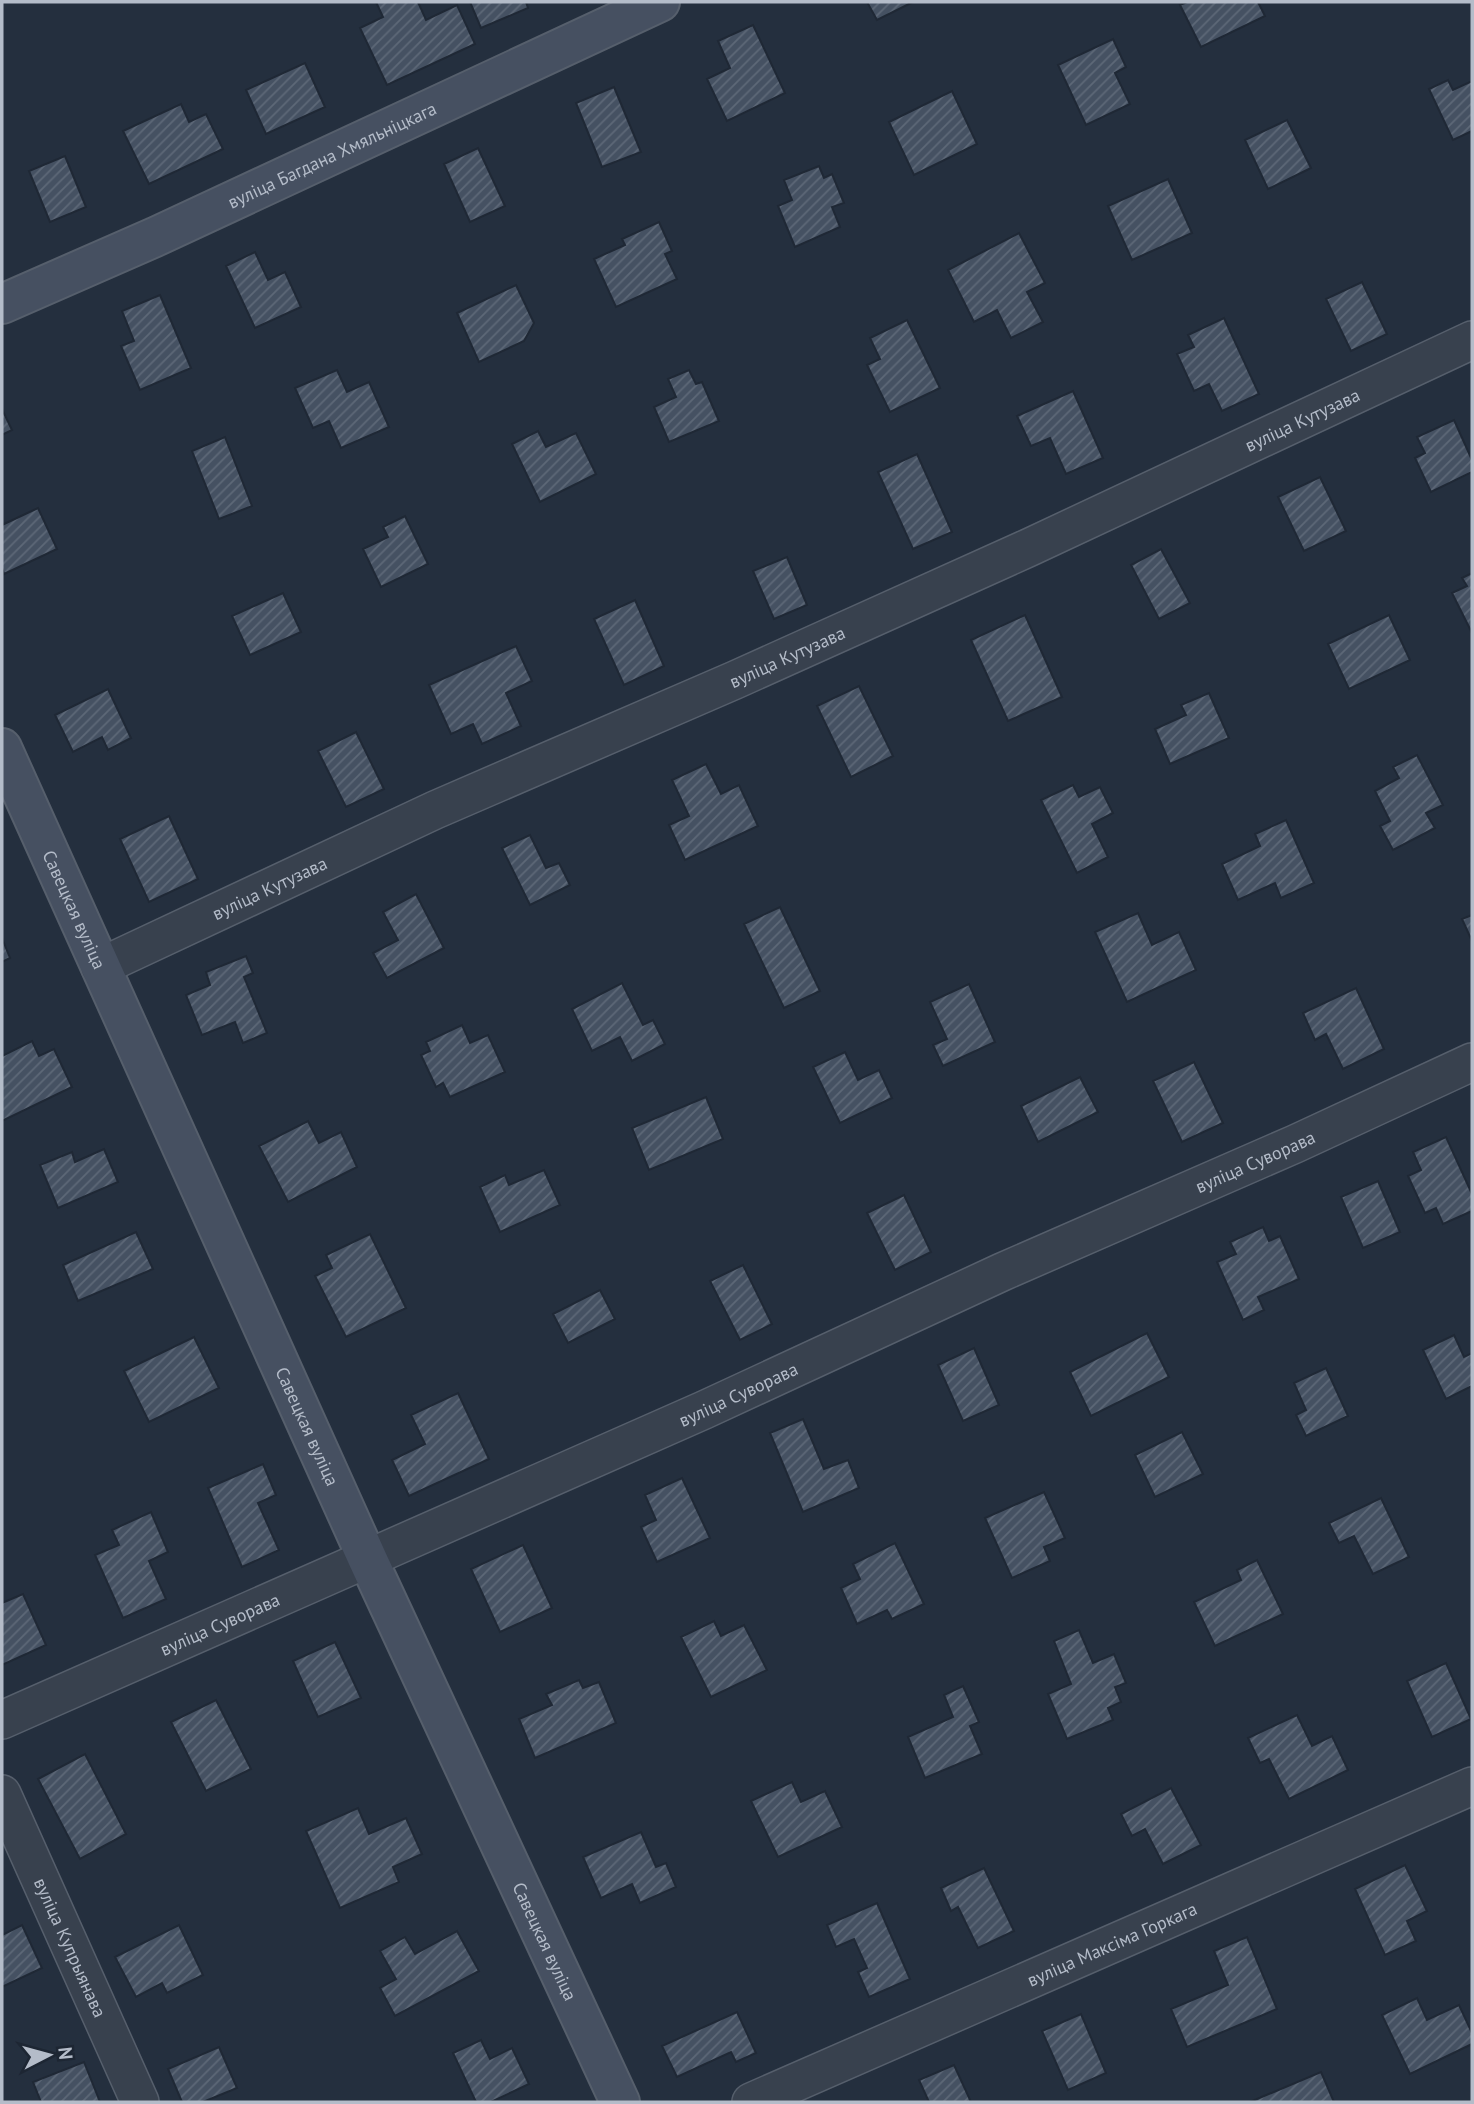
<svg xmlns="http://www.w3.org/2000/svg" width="1474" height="2104" viewBox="0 0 1474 2104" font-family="'PT Sans',sans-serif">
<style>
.building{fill:url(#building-hatch);stroke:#1f2835;stroke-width:2}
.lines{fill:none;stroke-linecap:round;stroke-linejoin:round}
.street-casing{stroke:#565f6c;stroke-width:40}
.secondary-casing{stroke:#565f6c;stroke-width:42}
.street{stroke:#38414e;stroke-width:37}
.secondary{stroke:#465061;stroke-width:38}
.labels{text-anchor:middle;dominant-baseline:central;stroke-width:7;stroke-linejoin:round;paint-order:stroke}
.street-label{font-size:18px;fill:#b4bcc9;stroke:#1d2633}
</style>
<defs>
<pattern id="building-hatch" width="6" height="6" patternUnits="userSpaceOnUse" patternTransform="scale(1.75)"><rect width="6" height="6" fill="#455162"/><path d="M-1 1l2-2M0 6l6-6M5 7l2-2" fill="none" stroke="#5d6877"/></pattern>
</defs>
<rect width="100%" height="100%" fill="#242f3e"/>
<g class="building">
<path d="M376,2H418L426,20L457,5L475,44L387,85L360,28L383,17Z"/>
<path d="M470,2H526L528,8L481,28Z"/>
<path d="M867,2H913L877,20Z"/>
<path d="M1187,2H1258L1265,16L1201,47L1180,5Z"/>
<path d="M753,25L785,93L727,121L707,79L730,68L718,41Z"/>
<path d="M1113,39L1126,67L1115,73L1130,104L1086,125L1058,65Z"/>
<path d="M305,63L325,107L266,134L246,90Z"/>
<path d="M1448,80L1453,90L1472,81V131L1453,140L1429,89Z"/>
<path d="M614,87L641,152L602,167L576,103Z"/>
<path d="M952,91L977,144L914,175L889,122Z"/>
<path d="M181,104L189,122L206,114L223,149L149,184L123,131Z"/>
<path d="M1287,120L1311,168L1268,189L1245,140Z"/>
<path d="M478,148L505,206L470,222L444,164Z"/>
<path d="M65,156L86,207L50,222L29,171Z"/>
<path d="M819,166L824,178L832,174L844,203L832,207L840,227L795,247L778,206L792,200L784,180Z"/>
<path d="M1168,179L1192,233L1132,260L1108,206Z"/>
<path d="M659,222L672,251L665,254L677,279L616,307L594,259L625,245L622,239Z"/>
<path d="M1019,233L1045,283L1027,292L1043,322L1011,338L997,310L974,322L948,270Z"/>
<path d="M255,252L268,280L285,272L301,307L255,328L226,266Z"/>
<path d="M1362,282L1387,334L1351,351L1326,299Z"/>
<path d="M516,285L534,323L524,341L479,362L457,313Z"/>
<path d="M160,295L191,368L140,390L121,346L134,341L122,311Z"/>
<path d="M1224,318L1259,394L1222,411L1209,384L1194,391L1177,354L1194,347L1188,335Z"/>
<path d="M907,320L940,388L890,412L867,365L880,359L870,338Z"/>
<path d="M337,370L347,392L369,382L389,427L341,448L329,421L313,428L295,388Z"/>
<path d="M689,370L696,384L702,382L719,421L669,442L654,407L676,397L668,379Z"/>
<path d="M1073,391L1103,458L1066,474L1050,438L1031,446L1017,416Z"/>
<path d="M2,409L12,430L2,435Z"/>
<path d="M1454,420L1472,460V472L1431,492L1415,458L1425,453L1417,437Z"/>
<path d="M538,431L546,447L576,433L596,474L540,502L512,444Z"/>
<path d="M225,437L252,506L219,519L192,451Z"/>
<path d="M917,454L952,532L913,549L878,472Z"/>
<path d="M1320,477L1346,531L1304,551L1278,497Z"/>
<path d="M38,508L57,549L4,574L2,568V525Z"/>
<path d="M405,516L428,564L381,587L363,549L388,537L383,527Z"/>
<path d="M1161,549L1190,603L1159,619L1131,565Z"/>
<path d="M787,557L807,605L774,619L753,571Z"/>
<path d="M1472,573V633L1452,593L1467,586L1462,578Z"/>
<path d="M283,593L301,632L250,655L232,616Z"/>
<path d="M635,600L664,666L624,685L594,619Z"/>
<path d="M1025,615L1062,697L1008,721L971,640Z"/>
<path d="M1389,615L1410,660L1349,689L1328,644Z"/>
<path d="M516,646L532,681L506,693L521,726L482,744L473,724L451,734L429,685Z"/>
<path d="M859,686L893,756L851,777L817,706Z"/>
<path d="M108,689L131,738L108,750L102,737L73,752L55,715Z"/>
<path d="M1209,693L1229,738L1170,764L1155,729L1186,715L1181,705Z"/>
<path d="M356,732L384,789L346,807L318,751Z"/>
<path d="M1417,755L1443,805L1426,813L1435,828L1393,850L1380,826L1390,821L1375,791L1399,778L1393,767Z"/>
<path d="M706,764L721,794L739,785L758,826L685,860L669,825L689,816L672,780Z"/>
<path d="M1073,785L1079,797L1100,787L1113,813L1092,824L1108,857L1077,873L1041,800Z"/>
<path d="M169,816L198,879L149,902L120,839Z"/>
<path d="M1286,820L1314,883L1281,898L1275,883L1238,900L1222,864L1260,846L1255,834Z"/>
<path d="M530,835L546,868L559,863L570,885L530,905L502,848Z"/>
<path d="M416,894L444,948L387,978L373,953L398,940L383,912Z"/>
<path d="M780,907L820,991L784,1008L744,924Z"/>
<path d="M1138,913L1152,945L1179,932L1196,970L1127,1002L1095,932Z"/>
<path d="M1472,915V941L1462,919Z"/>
<path d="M2,938L10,958L2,962Z"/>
<path d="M246,956L253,973L244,977L267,1033L243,1043L235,1022L202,1035L186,995L210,985L206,972Z"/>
<path d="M622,983L643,1025L653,1020L665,1044L632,1061L620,1037L592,1051L572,1009Z"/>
<path d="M969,984L995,1042L943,1066L933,1045L947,1039L930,1002Z"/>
<path d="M1356,988L1384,1049L1343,1069L1326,1034L1315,1040L1303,1013Z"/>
<path d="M462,1025L470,1043L488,1035L505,1072L450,1097L443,1083L436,1087L421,1055L430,1051L426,1042Z"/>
<path d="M32,1041L39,1056L54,1049L72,1087L2,1121V1056Z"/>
<path d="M845,1052L858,1080L879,1070L892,1098L840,1123L813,1067Z"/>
<path d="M1194,1062L1223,1123L1182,1142L1153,1081Z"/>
<path d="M1080,1077L1098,1112L1038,1142L1021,1106Z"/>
<path d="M706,1097L723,1139L649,1170L632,1128Z"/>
<path d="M308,1121L319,1143L341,1132L357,1167L288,1202L259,1146Z"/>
<path d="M1446,1137L1472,1194V1211L1443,1224L1436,1208L1425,1213L1408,1176L1421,1170L1413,1152Z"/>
<path d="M104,1149L118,1182L58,1208L40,1165L72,1152L75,1162Z"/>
<path d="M544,1170L560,1205L500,1232L480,1187L505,1175L509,1185Z"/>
<path d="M1378,1181L1400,1232L1363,1248L1341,1197Z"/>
<path d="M904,1195L931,1252L895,1270L867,1213Z"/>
<path d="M1263,1227L1269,1241L1280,1236L1299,1279L1258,1297L1264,1310L1243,1320L1217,1262L1236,1254L1230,1242Z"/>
<path d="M136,1232L153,1269L78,1301L63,1265Z"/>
<path d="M370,1234L406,1308L346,1337L315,1276L332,1268L326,1255Z"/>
<path d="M743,1265L772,1324L740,1340L710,1281Z"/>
<path d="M600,1290L615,1319L568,1343L553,1314Z"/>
<path d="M1147,1333L1169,1377L1091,1416L1070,1372Z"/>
<path d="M1454,1335L1464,1357L1472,1353V1386L1446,1399L1423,1350Z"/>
<path d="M194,1337L219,1388L149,1422L124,1371Z"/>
<path d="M974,1348L999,1405L963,1421L938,1365Z"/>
<path d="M1326,1368L1348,1416L1306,1436L1296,1415L1306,1410L1294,1383Z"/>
<path d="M458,1393L489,1459L409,1496L392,1460L425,1444L411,1415Z"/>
<path d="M803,1419L824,1469L848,1460L859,1488L803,1512L770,1433Z"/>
<path d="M1182,1432L1203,1474L1155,1497L1135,1455Z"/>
<path d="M263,1464L276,1495L258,1503L279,1550L242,1567L208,1488Z"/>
<path d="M682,1478L710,1538L657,1562L641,1527L656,1520L645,1495Z"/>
<path d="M1044,1492L1065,1538L1044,1547L1050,1561L1012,1578L985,1518Z"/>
<path d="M1381,1498L1409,1557L1373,1574L1354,1536L1339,1543L1329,1523Z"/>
<path d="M151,1512L168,1552L149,1561L166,1599L123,1618L95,1555L119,1545L112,1530Z"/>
<path d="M895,1543L924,1604L892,1619L887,1610L857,1624L841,1588L860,1579L853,1564Z"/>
<path d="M523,1545L552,1608L500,1632L471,1569Z"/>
<path d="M1257,1560L1283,1614L1215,1646L1194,1602L1241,1580L1237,1570Z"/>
<path d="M23,1594L46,1645L2,1665V1603Z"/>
<path d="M714,1621L721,1636L744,1625L767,1670L711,1697L681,1637Z"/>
<path d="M1079,1630L1093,1663L1114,1654L1126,1683L1115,1687L1121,1702L1108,1708L1113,1720L1067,1739L1048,1694L1071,1684L1054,1641Z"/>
<path d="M335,1642L361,1698L318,1717L293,1661Z"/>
<path d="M1446,1663L1471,1719L1432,1737L1407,1681Z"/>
<path d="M579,1680L583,1688L599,1682L616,1723L535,1758L519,1719L552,1705L546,1694Z"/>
<path d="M963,1686L979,1722L970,1726L982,1754L925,1778L908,1737L953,1717L944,1695Z"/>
<path d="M216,1700L251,1769L206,1791L171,1722Z"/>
<path d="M1297,1715L1312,1746L1332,1736L1348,1770L1289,1799L1269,1759L1260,1763L1248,1738Z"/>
<path d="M85,1754L126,1834L80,1859L38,1779Z"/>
<path d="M792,1782L801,1802L825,1791L842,1827L778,1857L751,1801Z"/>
<path d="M1171,1788L1201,1845L1163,1864L1145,1829L1132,1836L1121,1814Z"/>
<path d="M358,1808L369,1834L406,1818L422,1854L393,1867L399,1882L340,1908L306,1831Z"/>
<path d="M641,1832L656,1867L666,1863L676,1887L640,1903L632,1884L601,1898L583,1857Z"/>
<path d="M1405,1865L1427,1911L1407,1921L1416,1941L1385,1955L1355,1889Z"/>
<path d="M984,1868L1014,1931L978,1948L958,1907L951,1911L941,1888Z"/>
<path d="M877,1903L910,1979L869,1997L858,1972L867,1968L854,1939L836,1947L827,1925Z"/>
<path d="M22,1925L42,1968L2,1987V1935Z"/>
<path d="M179,1925L203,1975L167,1993L162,1983L136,1997L115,1957Z"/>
<path d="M457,1931L479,1971L395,2016L380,1988L396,1979L380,1951L405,1937L415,1954Z"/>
<path d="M1247,1937L1277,2009L1187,2047L1171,2009L1228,1985L1214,1951Z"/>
<path d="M1417,1998L1427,2020L1459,2005L1472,2033V2044L1410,2074L1382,2015Z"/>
<path d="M737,2012L756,2053L736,2062L731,2052L677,2077L662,2046Z"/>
<path d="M1081,2014L1106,2073L1068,2090L1042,2031Z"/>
<path d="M481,2040L490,2059L512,2048L529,2084L491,2102H476L453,2053Z"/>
<path d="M219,2047L237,2088L203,2102H182L168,2069Z"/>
<path d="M84,2062L100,2102H41L33,2082Z"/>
<path d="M954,2065L971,2102H929L919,2080Z"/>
<path d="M1321,2072L1334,2102H1250Z"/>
</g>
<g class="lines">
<g class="street-casing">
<g id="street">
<path id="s1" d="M100,967L435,810L735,680L1028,548L1472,340"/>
<path id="s2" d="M2,1720L704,1410L1002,1272L1295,1144L1472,1062"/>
<path id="s3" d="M2,1794L140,2102"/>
<path id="s4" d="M751,2102L1472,1786"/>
</g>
</g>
<g class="secondary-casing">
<g id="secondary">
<path id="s5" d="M2,304L155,237L660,2"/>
<path id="s6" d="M2,748L368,1560L620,2102"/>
</g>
</g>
<use href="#street" class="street"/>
<use href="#secondary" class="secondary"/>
</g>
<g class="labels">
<g class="street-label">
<text stroke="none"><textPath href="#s5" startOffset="362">вуліца Багдана Хмяльніцкага</textPath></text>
<text stroke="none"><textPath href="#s1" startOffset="1321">вуліца Кутузава</textPath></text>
<text stroke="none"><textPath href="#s1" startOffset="754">вуліца Кутузава</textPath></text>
<text stroke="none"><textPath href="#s1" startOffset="187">вуліца Кутузава</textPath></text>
<text stroke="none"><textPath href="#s6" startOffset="177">Савецкая вуліца</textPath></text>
<text stroke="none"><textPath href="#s2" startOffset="1372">вуліца Суворава</textPath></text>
<text stroke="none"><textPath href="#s2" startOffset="805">вуліца Суворава</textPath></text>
<text stroke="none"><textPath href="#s6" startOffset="744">Савецкая вуліца</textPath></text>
<text stroke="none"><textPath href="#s2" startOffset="238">вуліца Суворава</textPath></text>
<text stroke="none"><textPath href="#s6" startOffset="1311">Савецкая вуліца</textPath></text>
<text stroke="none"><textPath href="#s4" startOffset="394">вуліца Максіма Горкага</textPath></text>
<text stroke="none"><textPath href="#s3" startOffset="168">вуліца Купрыянава</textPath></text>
</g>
</g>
<rect width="1474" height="2104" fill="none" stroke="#b4bcc9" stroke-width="7"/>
<g transform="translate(49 2055) rotate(84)" stroke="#1d2633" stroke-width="5" paint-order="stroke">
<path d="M0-5L12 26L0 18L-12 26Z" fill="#b4bcc9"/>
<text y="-10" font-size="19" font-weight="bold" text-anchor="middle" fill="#b4bcc9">N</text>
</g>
</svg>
